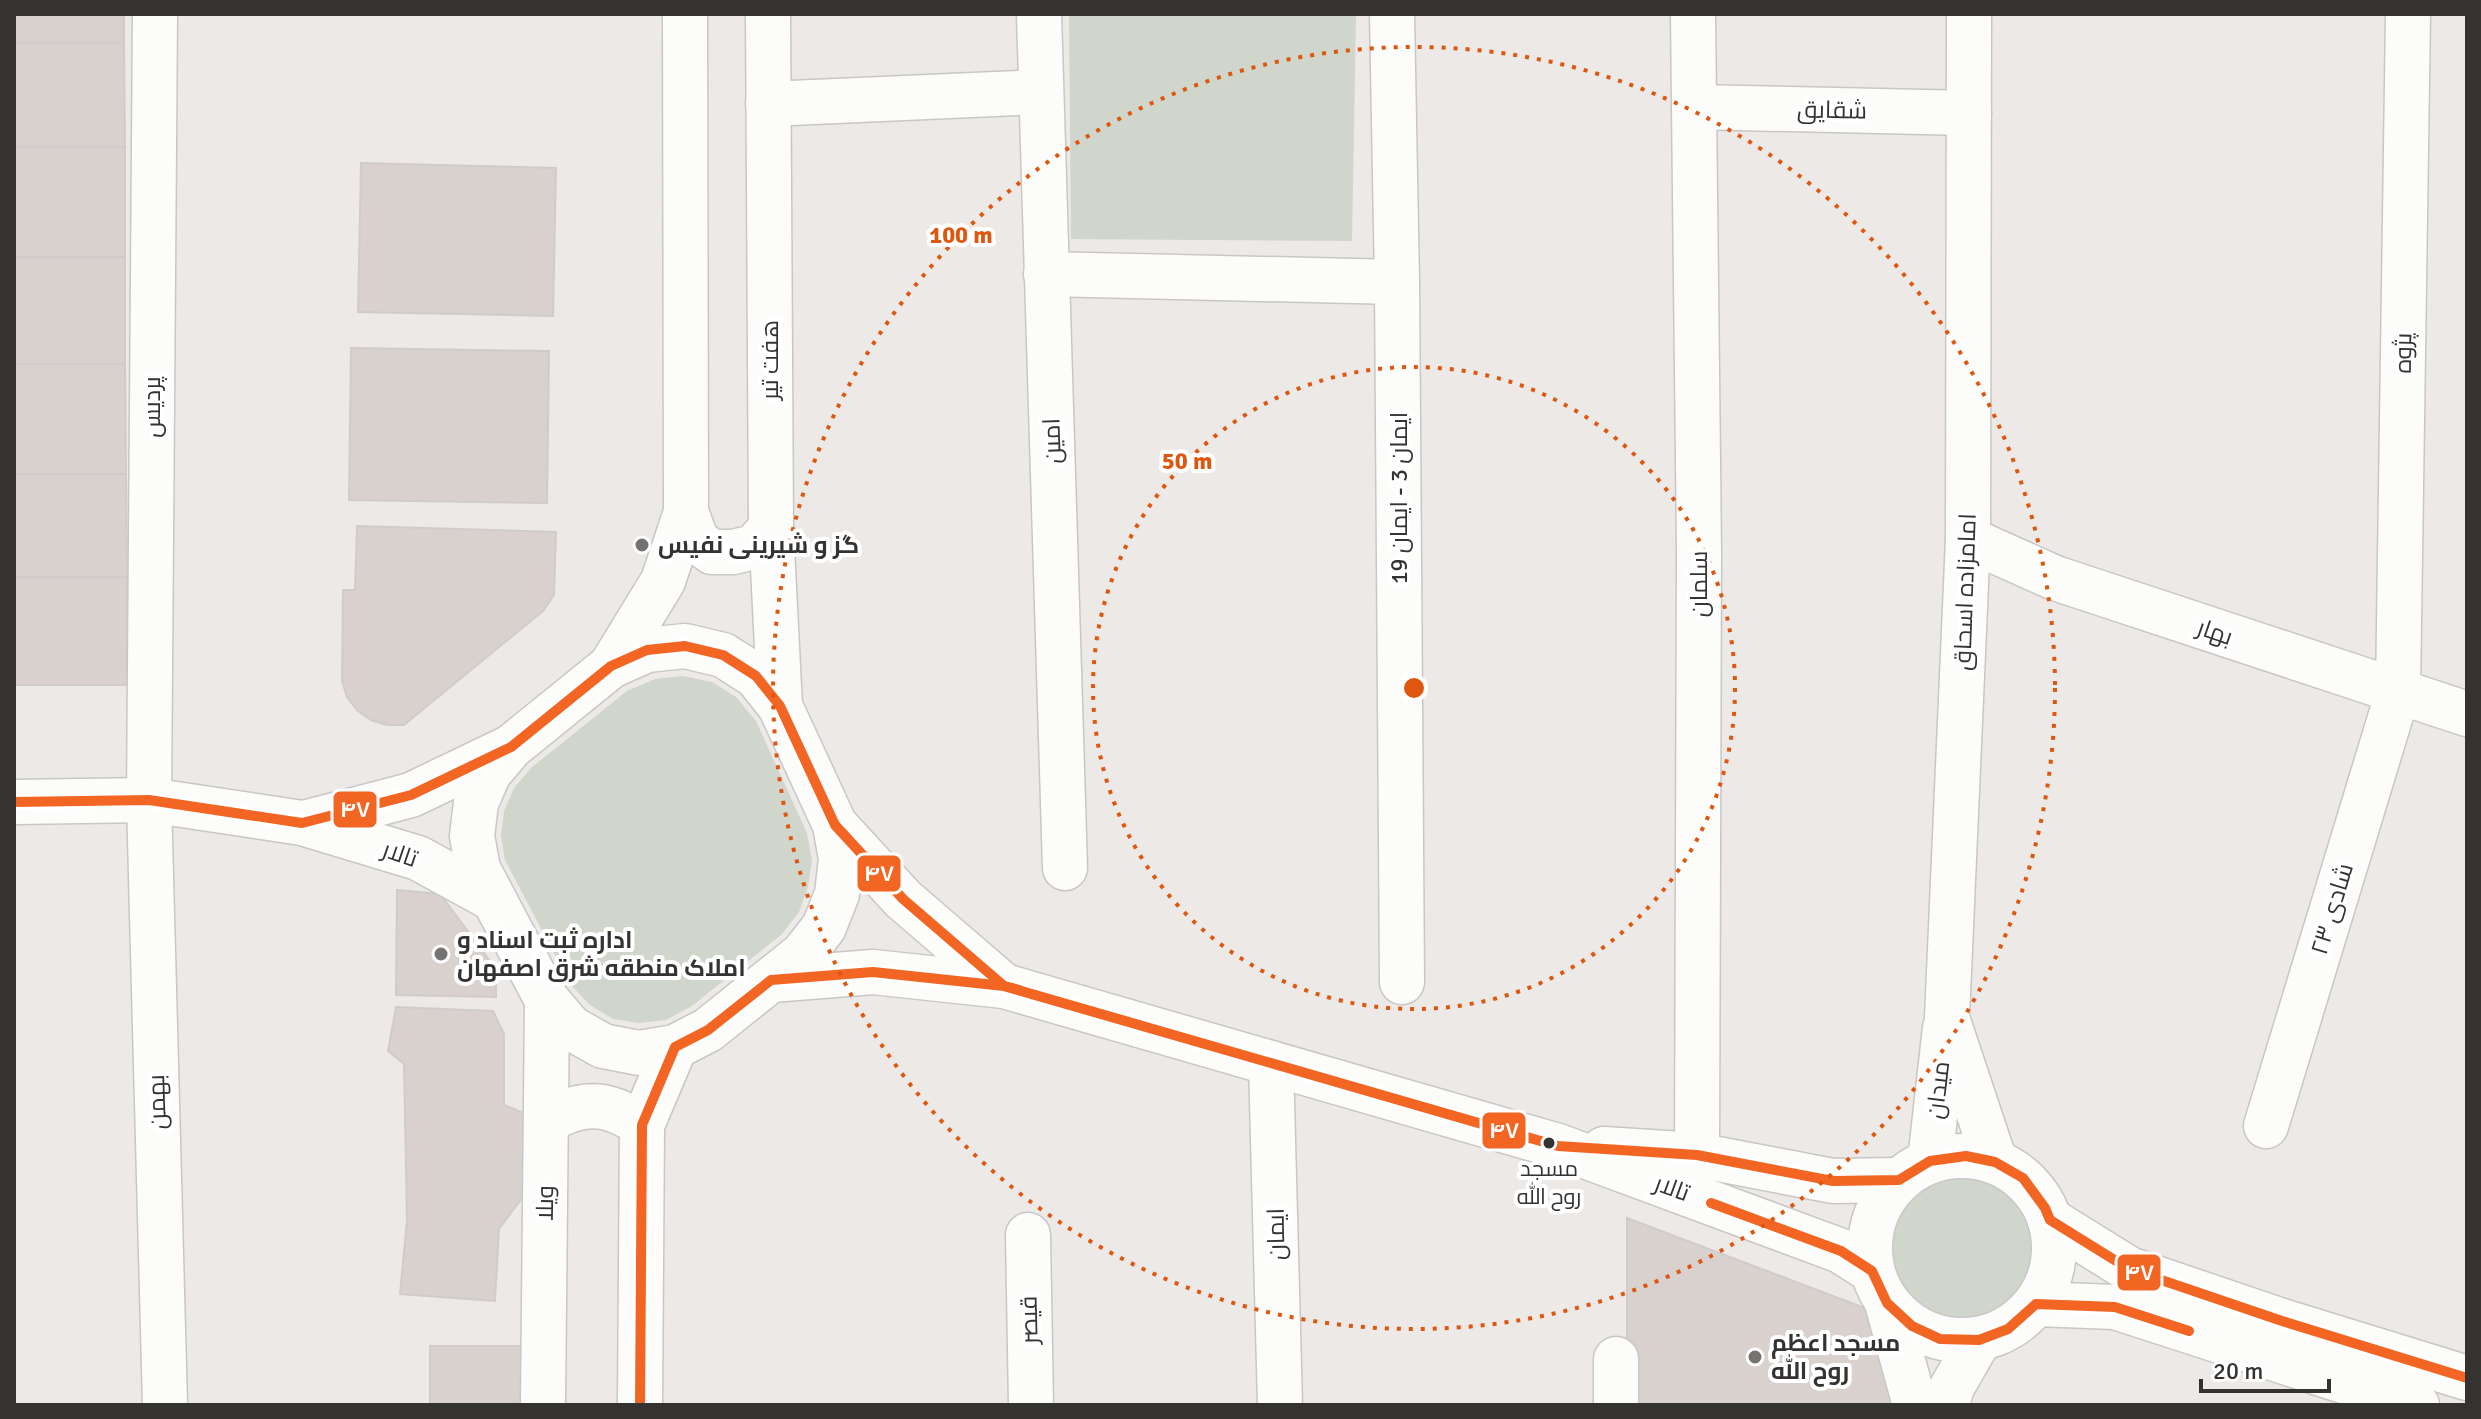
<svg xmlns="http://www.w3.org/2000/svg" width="2481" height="1419" viewBox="0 0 2481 1419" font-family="Signika,Cairo,sans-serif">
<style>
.green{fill:#d0d6cc}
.building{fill:#d8d1cd;stroke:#cfcccb;stroke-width:2}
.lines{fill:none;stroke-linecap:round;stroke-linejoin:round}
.minor-casing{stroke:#c9c7c6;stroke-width:47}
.tertiary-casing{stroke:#c9c7c6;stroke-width:47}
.minor{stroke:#fcfcfb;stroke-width:44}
.tertiary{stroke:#fcfcfb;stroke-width:44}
.bus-1-casing{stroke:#fff;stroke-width:16}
.bus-1{stroke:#f26522;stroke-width:10}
.ring{fill:none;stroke:#df570e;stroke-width:4;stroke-dasharray:4 8}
.poi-dot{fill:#757371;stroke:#fff;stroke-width:3}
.bus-dot{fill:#353331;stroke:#fff;stroke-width:3}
.labels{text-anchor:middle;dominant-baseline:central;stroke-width:8;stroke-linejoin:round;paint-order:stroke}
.bus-label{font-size:22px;fill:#353331;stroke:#fff}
.street-label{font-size:24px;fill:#353331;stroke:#fff}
.poi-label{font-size:24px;font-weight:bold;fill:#353331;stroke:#fff;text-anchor:start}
.centre{fill:#df570e;stroke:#fff;stroke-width:4}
.ring-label{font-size:24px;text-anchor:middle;font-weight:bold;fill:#df570e;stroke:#fff;stroke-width:8;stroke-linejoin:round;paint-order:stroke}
.line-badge{stroke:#fff;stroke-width:3}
.badge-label{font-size:22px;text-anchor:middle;font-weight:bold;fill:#fff}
</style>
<rect width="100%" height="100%" fill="#ece9e7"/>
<g class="green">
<path d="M1069,14H1356L1352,241L1071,239Z"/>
<path d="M683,676L712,682L736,697L756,721L807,833L812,860L808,887L799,912L782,934L692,1006L666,1020L639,1023L613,1019L590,1005L570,984L505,860L501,836L504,811L514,788L531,768L627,691L655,679Z"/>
<circle cx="1964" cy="1250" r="76"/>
</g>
<g class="building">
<rect x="14" y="14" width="110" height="29"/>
<path d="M14,43H124L125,147H14Z"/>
<rect x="14" y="147" width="111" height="110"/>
<path d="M361,163L556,168L553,316L358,312Z"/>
<rect x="14" y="257" width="111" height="107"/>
<path d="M351,348L549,351L547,503L349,500Z"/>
<path d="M14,364H125L126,474H14Z"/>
<path d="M14,474H126L127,577H14Z"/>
<path d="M357,526L556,532L554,595L543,611L404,725H387L371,720L357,710L347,697L342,681L343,590H355Z"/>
<rect x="14" y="577" width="113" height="108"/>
<path d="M397,890L440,894L496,969V997L396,995Z"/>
<path d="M396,1007L493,1011L504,1034V1105L526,1114L528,1190L499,1229L495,1301L400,1294L407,1220L404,1064L388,1051Z"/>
<path d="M1627,1218L1870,1310L1896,1405H1627Z"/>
<rect x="430" y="1346" width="99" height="59"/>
</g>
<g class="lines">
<g class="minor-casing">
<g id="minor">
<path d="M155,14L149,800L165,1405"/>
<path d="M1039,14L1065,868"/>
<path d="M1392,14L1397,282L1402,982"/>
<path d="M1693,14L1699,551L1697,1155"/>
<path d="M768,104L1041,92"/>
<path d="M1694,107L1969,113"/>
<path d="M1046,274L1397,282"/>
<path d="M1968,539L2055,578L2467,714"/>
<path d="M1271,1063L1280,1405"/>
<path d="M2266,1126L2398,692L2408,14"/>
<path d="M1028,1235L1031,1405"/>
<path d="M1616,1405V1359"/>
</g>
</g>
<g class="tertiary-casing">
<g id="tertiary">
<path d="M768,14L771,528L780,706"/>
<path d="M1969,14L1968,539L1947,1018L1995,1162"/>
<path d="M686,512L697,541L712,552H733L754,547L771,528"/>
<path d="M685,646L723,655L756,676L780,706L835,825L841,859L837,894L824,927L803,954L708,1030L675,1047L639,1053L603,1046L571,1028L547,1000L478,869L472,836L476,803L489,773L511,747L611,666L647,650Z"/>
<path d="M611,666L663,581L686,512L685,14"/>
<path d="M14,802L149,800L302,823L418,858L493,899"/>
<path d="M304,823L411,795L509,748"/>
<path d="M835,825L903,899L1004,986"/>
<path d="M771,980L873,972L1004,986L1558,1146L1841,1251L1872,1271"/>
<path d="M546,1122C581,1100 608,1101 642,1125"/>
<path d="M1604,1149L1697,1155L1833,1181L1899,1180"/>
<circle cx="1962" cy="1248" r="92"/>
<path d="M1930,1161L1945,1028"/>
<path d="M2050,1220L2129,1269L2282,1321L2467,1378"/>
<path d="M1887,1303L1915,1405"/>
<path d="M2036,1304L2115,1307L2417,1405"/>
<path d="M543,1405L547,1000"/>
<path d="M640,1405L642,1125L675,1047"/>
<path d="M1947,1405L1952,1387L1979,1340"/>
</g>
</g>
<use href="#minor" class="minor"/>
<use href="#tertiary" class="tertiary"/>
<g class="bus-1-casing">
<g id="bus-1">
<path d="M14,802L149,800L302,823L411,795L511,747L611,666L647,650L685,646L723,655L756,676L780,706L835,825L903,899L1004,986L1558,1146L1697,1155L1833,1181L1899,1180L1930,1161L1966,1156L1995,1162L2023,1178L2045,1208L2050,1220L2129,1269L2282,1321L2467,1378"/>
<path d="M1711,1203L1841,1251L1872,1271L1887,1303L1912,1326L1940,1339L1979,1340L2008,1329L2036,1304L2115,1307L2189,1331"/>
<path d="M640,1405L642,1125L675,1047L708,1030L771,980L873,972L1004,986L1019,990"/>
</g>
</g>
<use href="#bus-1" class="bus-1"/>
</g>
<g class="ring">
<circle cx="1414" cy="688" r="321"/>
<circle cx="1414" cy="688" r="641"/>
</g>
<g class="poi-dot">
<circle cx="642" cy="545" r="8"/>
<circle cx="441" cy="954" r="8"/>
<circle cx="1755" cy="1357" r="8"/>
</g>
<circle class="bus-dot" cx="1549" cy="1143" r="7"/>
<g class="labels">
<g class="bus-label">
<text x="1549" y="1168">مسجد<tspan x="1549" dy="28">روح الله</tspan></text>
</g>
<g class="street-label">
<text transform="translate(1832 110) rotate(1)">شقایق</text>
<text transform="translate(2403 353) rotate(-89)">پژوه</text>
<text transform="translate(770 360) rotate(-90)">هفت تیر</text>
<text transform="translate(152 407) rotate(-90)">پردیس</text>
<text transform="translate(1052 441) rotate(-92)">امین</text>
<text transform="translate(1399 498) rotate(-90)">ایمان 3 - ایمان 19</text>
<text transform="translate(1699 584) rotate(-90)">سلمان</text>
<text transform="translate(1965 592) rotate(-88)">امامزاده اسحاق</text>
<text transform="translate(2215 632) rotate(19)">بهار</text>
<text transform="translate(400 854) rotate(19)">تالار</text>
<text transform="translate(2332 909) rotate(-73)">شادی ۲۳</text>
<text transform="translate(1938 1090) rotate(-83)">میدان</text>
<text transform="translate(157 1102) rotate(-92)">بهمن</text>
<text transform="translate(1672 1188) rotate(20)">تالار</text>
<text transform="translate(545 1203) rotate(-89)">ویلا</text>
<text transform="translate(1276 1234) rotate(-91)">ایمان</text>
<text transform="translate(1029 1320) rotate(-91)">قیصر</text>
</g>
<g class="poi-label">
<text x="658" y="545">گز و شیرینی نفیس</text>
<text x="457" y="940">اداره ثبت اسناد و<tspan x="457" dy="28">املاک منطقه شرق اصفهان</tspan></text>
<text x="1771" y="1343">مسجد اعظم<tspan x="1771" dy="28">روح الله</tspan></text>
</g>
</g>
<circle cx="1414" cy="688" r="12" class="centre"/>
<g class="ring-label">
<text x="961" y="243">100 m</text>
<text x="1187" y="469">50 m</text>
</g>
<g class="line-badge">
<rect x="332" y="790" width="46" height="39" rx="8" fill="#f26522"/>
<rect x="856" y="854" width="46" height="39" rx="8" fill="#f26522"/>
<rect x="1481" y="1111" width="46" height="39" rx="8" fill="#f26522"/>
<rect x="2116" y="1253" width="46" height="39" rx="8" fill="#f26522"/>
</g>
<g class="badge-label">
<text x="355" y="817">۴۷</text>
<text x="879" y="881">۴۷</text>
<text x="1504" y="1138">۴۷</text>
<text x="2139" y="1280">۴۷</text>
</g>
<rect width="2481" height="1419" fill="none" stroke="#353331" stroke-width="32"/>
<path d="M2201 1379v12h128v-12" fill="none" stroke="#353331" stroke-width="4"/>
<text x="2213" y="1379" font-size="24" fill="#353331" stroke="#ffffff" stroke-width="6" paint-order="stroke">20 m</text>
</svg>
